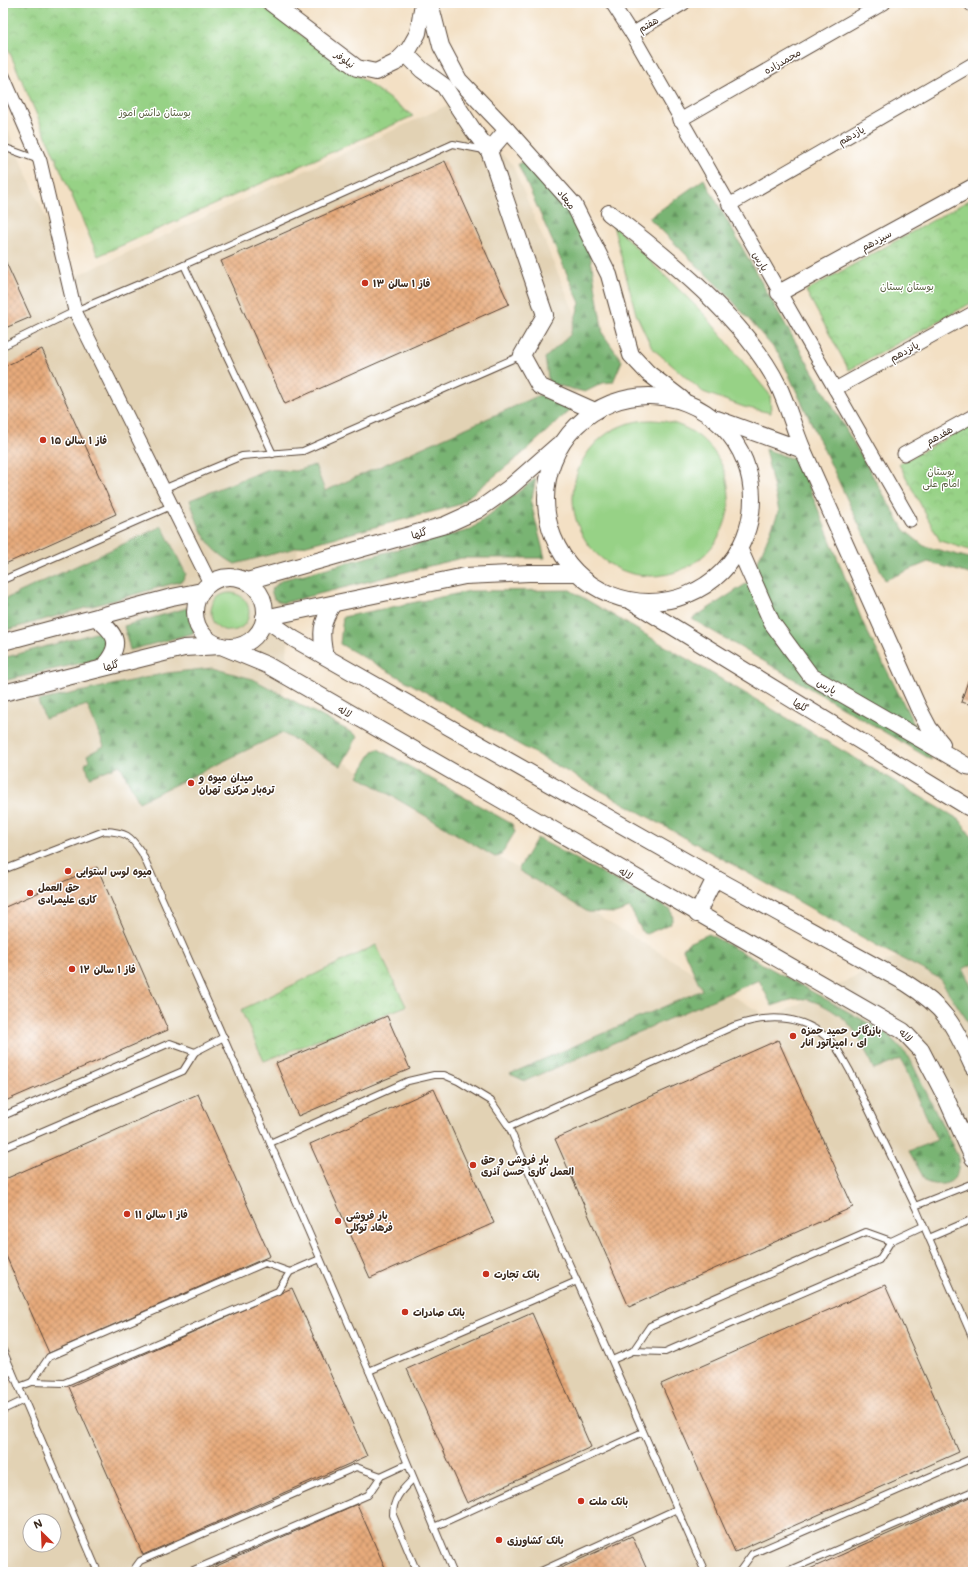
<svg xmlns="http://www.w3.org/2000/svg" width="976" height="1575" viewBox="0 0 976 1575" font-family="Mali,'Playpen Sans Arabic',sans-serif">
<style>
.built{fill:#e2d2b4;fill-rule:evenodd}
.green{fill:#97d286;stroke:#697e52}
.forest{fill:url(#forest-firs);stroke:#5a6f48}
.park{fill:url(#park-crowns);stroke:#697e52}
.building{fill:url(#building-cross-hatch)}
.lines{fill:none;stroke-linecap:round;stroke-linejoin:round}
.service-casing{stroke:#574537;stroke-width:8}
.minor-casing{stroke:#574537;stroke-width:15}
.tertiary-casing{stroke:#574537;stroke-width:18}
.service{stroke:#fff;stroke-width:6}
.minor{stroke:#fff;stroke-width:13}
.tertiary{stroke:#fff;stroke-width:16}
.poi-dot{fill:#c8321e;stroke:#fff;stroke-width:1.5}
.labels{text-anchor:middle;dominant-baseline:central;stroke-width:3;stroke-linejoin:round;paint-order:stroke}
.street-label{font-size:10px;fill:#3b2a1e;stroke:#fff}
.park-label{font-size:10px;fill:#575c3d;stroke:#fff}
.poi-label{font-size:10px;font-weight:bold;fill:#3b2a1e;stroke:#fff;text-anchor:start}
</style>
<defs>
<pattern id="forest-firs" width="22" height="20" patternUnits="userSpaceOnUse"><rect width="22" height="20" fill="#79b473"/><path d="M5 1l3.5 6h-7zM16 11l3.5 6h-7z" fill="#64935e"/></pattern>
<pattern id="park-crowns" width="20" height="18" patternUnits="userSpaceOnUse"><rect width="20" height="18" fill="#97d286"/><path d="M2 6a3 3 0 1 1 6 0M12 15a3 3 0 1 1 6 0" fill="none" stroke="#83b473"/></pattern>
<pattern id="building-cross-hatch" width="8" height="8" patternUnits="userSpaceOnUse"><rect width="8" height="8" fill="#e7aa7b"/><path d="M0 0l8 8M0 8l8-8" fill="none" stroke="#bc8b64"/></pattern>
</defs>
<rect width="100%" height="100%" fill="#fff"/>
<filter id="ink" filterUnits="userSpaceOnUse"><feTurbulence type="fractalNoise" baseFrequency=".025" numOctaves="2"/><feDisplacementMap in="SourceGraphic" scale="8" xChannelSelector="R" yChannelSelector="G"/><feConvolveMatrix kernelMatrix="1 2 1 2 8 2 1 2 1" color-interpolation-filters="sRGB"/></filter>
<filter id="wash" filterUnits="userSpaceOnUse"><feTurbulence type="fractalNoise" baseFrequency=".012" numOctaves="4" result="noise"/><feDisplacementMap in="SourceGraphic" scale="16" xChannelSelector="R" yChannelSelector="G"/><feGaussianBlur stdDeviation="0.9" result="paint"/><feColorMatrix in="noise" values="0 0 0 0 0 0 0 0 0 0 0 0 0 0 0 0 0 1.4 0 .05"/><feComposite in="paint" operator="in"/></filter>
<g filter="url(#wash)">
<rect width="100%" height="100%" fill="#f3e0c4"/>
<path class="built" d="M448,105L512,164L576,316L579,391L459,492L298,547L280,722L477,844L770,1018L973,920V1572H3V119L72,278ZM30,1521H54V1545H30Z"/>
<g class="green">
<path d="M613,225L704,314L770,395L771,413L744,407L703,392L652,348L636,314Z"/>
<circle cx="651" cy="498" r="78"/>
<circle cx="230" cy="612" r="19"/>
</g>
<g class="forest">
<path d="M525,161L555,186L589,247L603,334L622,361L613,382L603,383L585,392L549,383L545,358L570,335L580,303L518,164Z"/>
<path d="M704,179L773,303L904,530L924,546L973,559V575L928,562L885,580L779,354L729,297L649,218Z"/>
<path d="M540,395L572,408L522,454L458,505L235,564C205,547 200,531 190,500L268,469L295,471L315,465L325,491Z"/>
<path d="M765,449L799,461L863,623L932,760L692,619L749,582L779,511Z"/>
<path d="M536,478L531,503L545,558H461L283,603L274,599L271,590L282,580L470,530Z"/>
<path d="M162,526L186,574L182,581L3,631V600Z"/>
<path d="M570,590L960,820L973,839V964L963,969L973,990V1029L939,978L885,950L340,644L343,617L470,591Z"/>
<path d="M187,608L194,633L130,650L124,626Z"/>
<path d="M99,632L108,638V646L104,656L90,661L3,681V658Z"/>
<path d="M212,668L253,679L358,736L341,766L282,733L139,802L120,765L90,777L85,764L89,761L87,755L104,746L87,705L45,719L38,701L167,673Z"/>
<path d="M378,749L512,824L515,832L500,856L495,857L358,776L373,751Z"/>
<path d="M537,838L671,910L673,918L670,924L646,934L643,933L630,908L615,913L588,912L518,870Z"/>
<path d="M709,934L886,1033L909,1057L958,1157C961,1180 948,1189 926,1182L909,1151L937,1140L901,1059L874,1070C868,1057 862,1040 853,1029C843,1015 814,996 795,999C787,1000 779,1004 772,1006L759,980L525,1081L510,1074L702,990L683,949L688,943Z"/>
</g>
<g class="park">
<path d="M3,3H257L413,116L98,256L3,37Z"/>
<path d="M973,198V302L849,370L806,291Z"/>
<path d="M973,424V551L940,541L899,464Z"/>
<path d="M376,945L406,1006L264,1061L241,1010Z"/>
</g>
<g id="blocks">
<g class="building">
<path d="M445,161L509,304L285,404L221,261Z"/>
<path d="M3,256L31,317L3,329Z"/>
<path d="M42,349L116,514L3,565V367Z"/>
<path d="M973,666V705L961,702Z"/>
<path d="M97,867L168,1030L3,1102V908Z"/>
<path d="M387,1016L410,1069L298,1116L276,1063Z"/>
<path d="M778,1040L853,1207L629,1307L555,1139Z"/>
<path d="M434,1089L494,1223L370,1278L310,1144Z"/>
<path d="M198,1094L270,1256L49,1353L3,1249V1180Z"/>
<path d="M885,1285L959,1452L735,1552L661,1384Z"/>
<path d="M292,1288L367,1456L143,1555L69,1387Z"/>
<path d="M532,1313L591,1447L467,1503L407,1369Z"/>
<path d="M973,1496V1572H803Z"/>
<path d="M357,1504L387,1572H203Z"/>
<path d="M632,1536L648,1572H552Z"/>
</g>
</g>
</g>
<g filter="url(#ink)">
<use href="#blocks" fill-opacity="0" stroke="#574537" stroke-width="1"/>
<g class="lines">
<g class="service-casing">
<g id="service">
<path d="M3,147L39,160"/>
<path d="M184,265L273,454"/>
<path d="M3,346L75,311L184,265L453,144L484,150"/>
<path d="M163,489L242,456L303,451L522,355"/>
<path d="M3,580L171,506"/>
<path d="M3,870L104,831C126,832 130,835 142,853L270,1143L408,1081L434,1075H444L458,1081L491,1101L509,1127L705,1572"/>
<path d="M3,1116L170,1043L195,1052"/>
<path d="M509,1127L734,1026C765,1015 798,1014 825,1036C837,1045 843,1059 850,1071L915,1206L973,1339"/>
<path d="M270,1143L369,1371L453,1572"/>
<path d="M3,1148L183,1071L195,1052L224,1037"/>
<path d="M915,1206L973,1183"/>
<path d="M929,1238L973,1219"/>
<path d="M891,1241L866,1232L650,1326L633,1351L665,1352L879,1260L891,1241L923,1226"/>
<path d="M290,1272L265,1263L49,1357L32,1382L64,1383L278,1291L290,1272L320,1259"/>
<path d="M3,1350L98,1572"/>
<path d="M612,1360L633,1351"/>
<path d="M369,1371L577,1281"/>
<path d="M3,1375L12,1371"/>
<path d="M19,1387L32,1382"/>
<path d="M3,1410L24,1400"/>
<path d="M413,1479C402,1490 393,1498 393,1515L417,1572"/>
<path d="M434,1527L643,1432"/>
<path d="M132,1572L140,1561L356,1467L381,1476"/>
<path d="M189,1572L368,1495L381,1476L407,1464"/>
<path d="M539,1572L677,1509"/>
<path d="M739,1572L752,1554L968,1460L973,1462"/>
<path d="M785,1572L973,1491"/>
</g>
</g>
<g class="minor-casing">
<g id="minor">
<path d="M612,3L632,34L910,520"/>
<path d="M632,34L684,3"/>
<path d="M3,76L40,161L75,311L210,583"/>
<path d="M680,120L884,3"/>
<path d="M729,205L973,64"/>
<path d="M835,389L973,313"/>
<path d="M904,454L973,416"/>
</g>
</g>
<g class="tertiary-casing">
<g id="tertiary">
<path d="M271,3L357,68L376,72L395,63L409,49L418,33L423,3"/>
<path d="M430,3L441,46L459,80L507,130L574,205L609,275L631,355L648,373L682,399"/>
<path d="M972,3L973,4"/>
<path d="M405,53L422,70L444,86L473,130L489,151L545,315L522,355L539,386L595,411"/>
<path d="M489,151L507,130"/>
<path d="M609,213C666,256 746,320 778,385C788,406 794,429 803,450"/>
<path d="M779,293L973,187"/>
<circle cx="649" cy="499" r="103"/>
<path d="M717,419L803,450L918,707L929,728L942,744"/>
<path d="M739,548L772,623L811,676L967,766L973,767"/>
<circle cx="230" cy="612" r="35"/>
<path d="M247,581L445,525L478,510L509,488L558,445"/>
<path d="M631,601L968,807H973"/>
<path d="M96,618C118,635 122,645 103,667"/>
<path d="M264,618L294,639L715,878L906,983C946,1008 954,1025 973,1067"/>
<path d="M264,618L465,576L529,573H577"/>
<path d="M3,642L172,597L202,591"/>
<path d="M325,656C320,633 321,623 333,604"/>
<path d="M3,693L184,648L221,646L267,665L903,1031L921,1050L947,1100L973,1158"/>
<path d="M697,914L715,878"/>
</g>
</g>
<use href="#service" class="service"/>
<use href="#minor" class="minor"/>
<use href="#tertiary" class="tertiary"/>
</g>
</g>
<g class="poi-dot">
<circle cx="365" cy="283" r="4"/>
<circle cx="43" cy="440" r="4"/>
<circle cx="191" cy="783" r="4"/>
<circle cx="68" cy="871" r="4"/>
<circle cx="30" cy="893" r="4"/>
<circle cx="72" cy="969" r="4"/>
<circle cx="793" cy="1036" r="4"/>
<circle cx="473" cy="1165" r="4"/>
<circle cx="127" cy="1214" r="4"/>
<circle cx="338" cy="1221" r="4"/>
<circle cx="486" cy="1274" r="4"/>
<circle cx="405" cy="1312" r="4"/>
<circle cx="581" cy="1501" r="4"/>
<circle cx="499" cy="1540" r="4"/>
</g>
<g class="labels">
<g class="street-label">
<text transform="translate(648 24) rotate(-30)">هفتم</text>
<text transform="translate(345 59) rotate(36)">نیلوفر</text>
<text transform="translate(782 61) rotate(-30)">محمدزاده</text>
<text transform="translate(851 135) rotate(-30)">یازدهم</text>
<text transform="translate(567 199) rotate(52)">میعاد</text>
<text transform="translate(876 240) rotate(-29)">سیزدهم</text>
<text transform="translate(761 261) rotate(60)">پارس</text>
<text transform="translate(904 351) rotate(-29)">پانزدهم</text>
<text transform="translate(939 435) rotate(-29)">هفدهم</text>
<text transform="translate(419 533) rotate(-16)">گلها</text>
<text transform="translate(111 665) rotate(-13)">گلها</text>
<text transform="translate(827 686) rotate(29)">پارس</text>
<text transform="translate(801 705) rotate(31)">گلها</text>
<text transform="translate(345 711) rotate(30)">لاله</text>
<text transform="translate(626 873) rotate(30)">لاله</text>
<text transform="translate(906 1035) rotate(44)">لاله</text>
</g>
<g class="park-label">
<text x="155" y="112">بوستان دانش آموز</text>
<text x="907" y="286">بوستان بستان</text>
<text x="941" y="471">بوستان<tspan x="941" dy="12">امام علی</tspan></text>
</g>
<g class="poi-label">
<text x="373" y="283">فاز ۱ سالن ۱۳</text>
<text x="51" y="440">فاز ۱ سالن ۱۵</text>
<text x="199" y="777">میدان میوه و<tspan x="199" dy="12">تره‌بار مرکزی تهران</tspan></text>
<text x="76" y="871">میوه لوس استوایی</text>
<text x="38" y="887">حق العمل<tspan x="38" dy="12">کاری علیمرادی</tspan></text>
<text x="80" y="969">فاز ۱ سالن ۱۲</text>
<text x="801" y="1030">بازرگانی حمید حمزه<tspan x="801" dy="12">ای ، امپراتور انار</tspan></text>
<text x="481" y="1159">بار فروشی و حق<tspan x="481" dy="12">العمل کاری حسن آذری</tspan></text>
<text x="135" y="1214">فاز ۱ سالن ۱۱</text>
<text x="346" y="1215">بار فروشی<tspan x="346" dy="12">فرهاد توکلی</tspan></text>
<text x="494" y="1274">بانک تجارت</text>
<text x="413" y="1312">بانک صادرات</text>
<text x="589" y="1501">بانک ملت</text>
<text x="507" y="1540">بانک کشاورزی</text>
</g>
</g>
<rect width="976" height="1575" fill="none" stroke="#fff" stroke-width="16"/>
<g transform="translate(42 1533) rotate(336)"><circle r="19" fill="#ffffff" stroke="#b1aaa5"/>
<path d="M0-3L7 15L0 10L-7 15Z" fill="#c8321e"/>
<text y="-6" font-size="11" font-weight="bold" text-anchor="middle" fill="#3b2a1e">N</text>
</g>
</svg>
